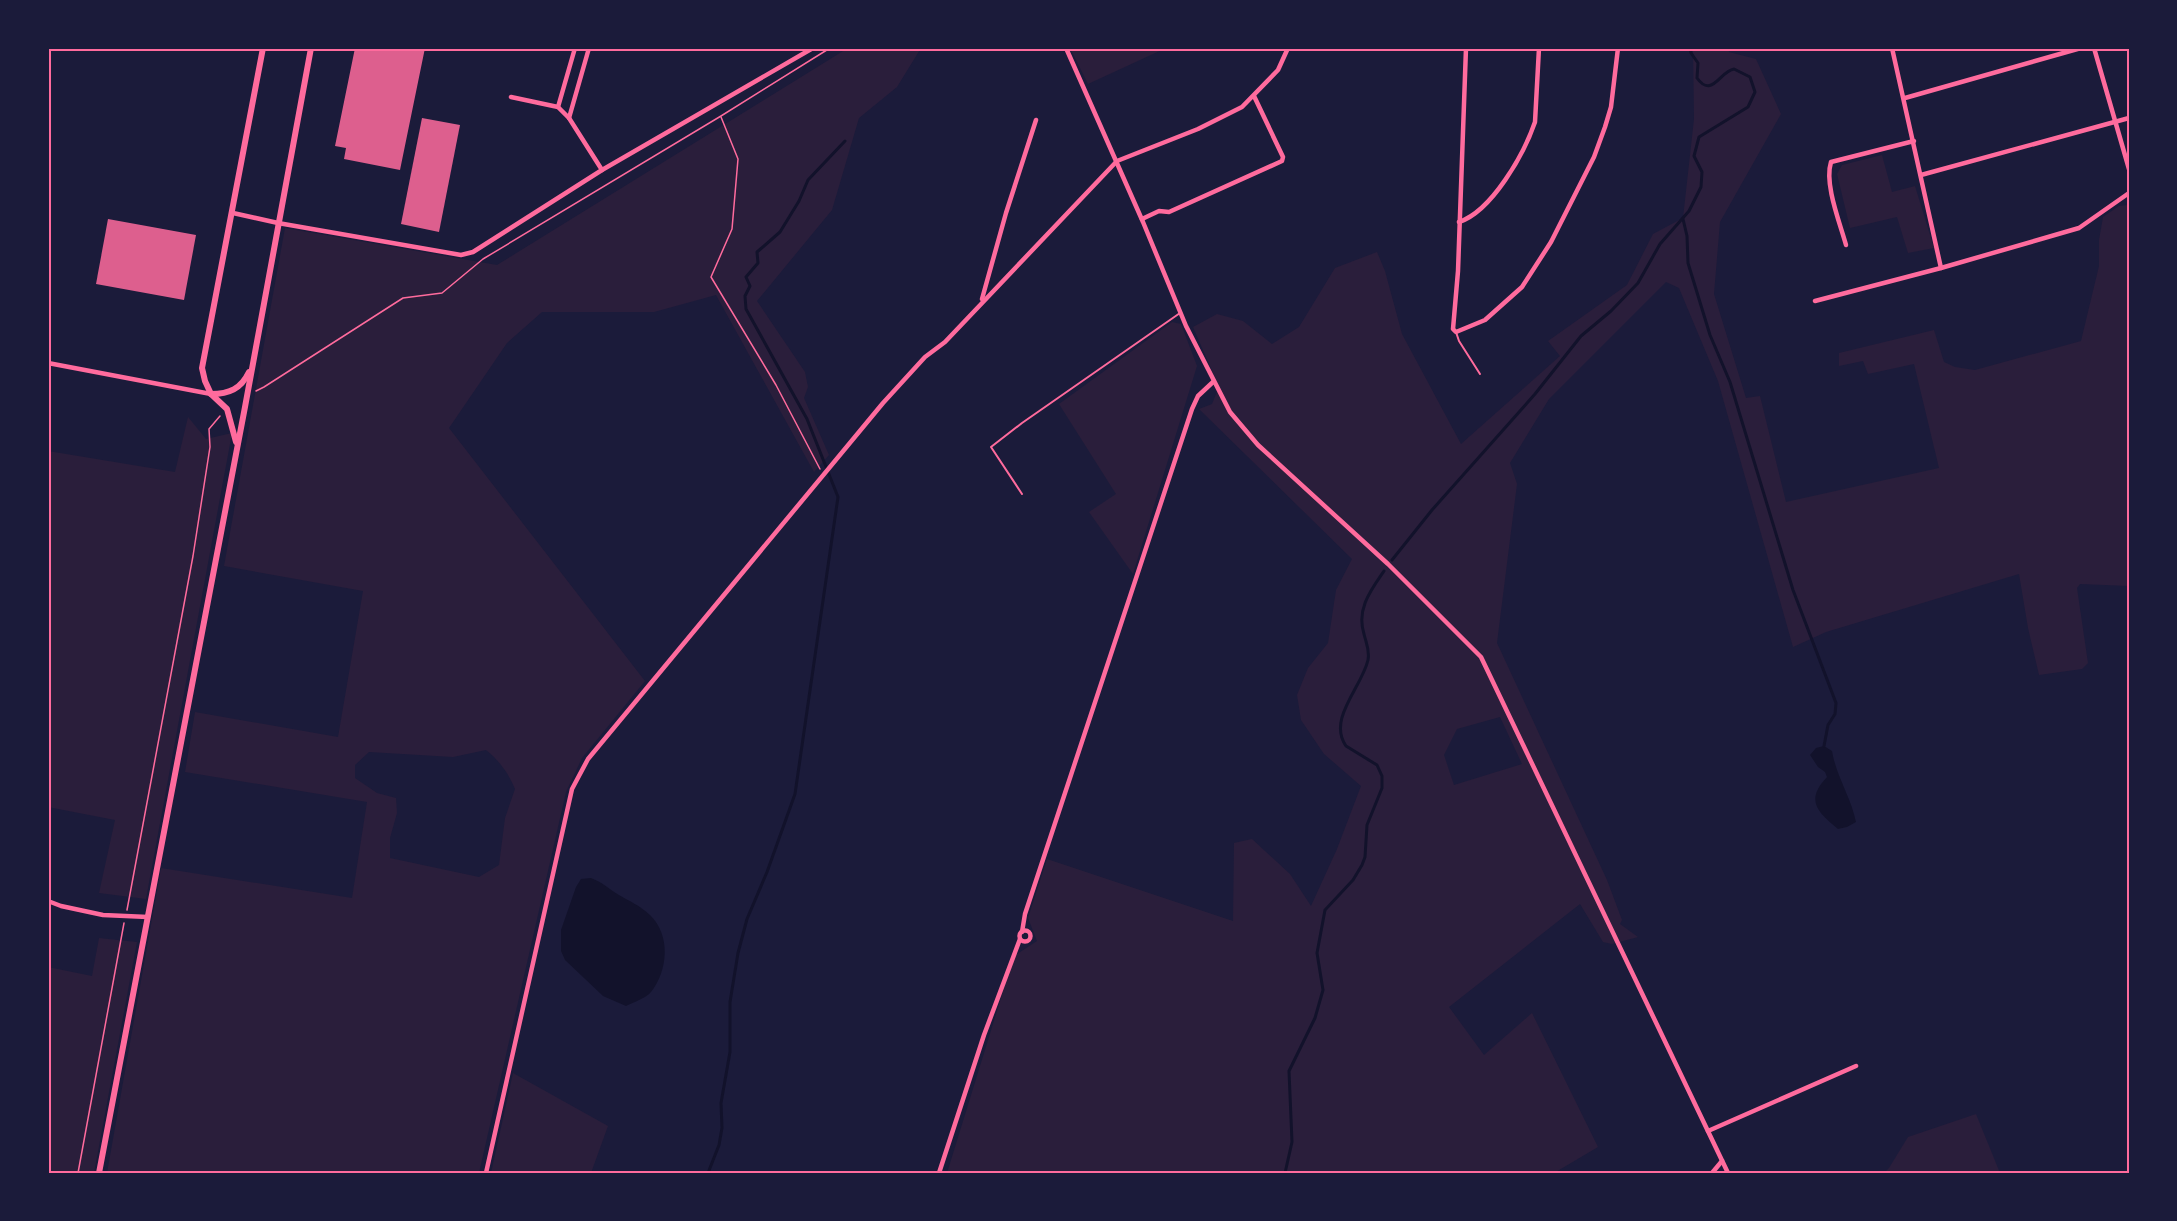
<svg xmlns="http://www.w3.org/2000/svg" width="2177" height="1221" viewBox="0 0 2177 1221" font-family="Cabin,sans-serif">
<style>
.green{fill:#2a1e3b;fill-rule:evenodd}
.water{fill:#12122b}
.lines{fill:none;stroke-linecap:round;stroke-linejoin:round}
.stream{stroke:#12122b;stroke-width:3}
.building{fill:#dd5f8e}
.path{stroke:#ff6b9d;stroke-width:1.5}
.service{stroke:#ff6b9d;stroke-width:2}
.minor{stroke:#ff6b9d;stroke-width:4.5}
.tertiary{stroke:#ff6b9d;stroke-width:6}
.neatline{fill:none;stroke:#ff6b9d;stroke-width:2}
</style>
<rect width="100%" height="100%" fill="#1b1b3a"/>
<g class="green">
<path d="M848,48H921L897,87L859,118L832,210L757,301L805,372L808,387L804,398L829,455L814,472L716,295L654,312H542L507,343L449,428L645,681L582,758L566,792L479,1173H107L161,868L352,898L367,802L185,772L195,712L338,737L363,591L224,566L285,228L497,265ZM486,750C499,760 509,774 515,789L505,818L499,865L479,877L390,858V838L397,813L396,798L377,793L355,778V765L369,752L453,757Z"/>
<path d="M1070,48H1166L1088,84Z"/>
<path d="M1693,48H1728L1729,52L1756,59L1781,114L1720,222L1714,294L1746,398L1760,396L1786,502L1939,468L1914,364L1868,374L1863,361L1839,366V353L1934,330L1944,362L1955,367L1975,370L2081,341L2099,266V240L2103,217L2119,206L2128,205L2129,586L2080,584L2077,588L2088,663L2082,669L2039,675L2028,628L2019,574L1826,632L1793,647L1718,381L1679,288L1666,282L1549,399L1510,463L1517,484L1497,643L1607,880L1622,920L1620,924L1638,937L1612,944L1603,942L1580,904L1449,1007L1484,1055L1532,1013L1598,1147L1554,1173H947L1014,956L1037,941L1028,918L1047,859L1233,921L1234,843L1252,839L1290,874L1311,906L1337,849L1361,786L1324,754L1301,720L1297,695L1308,668L1328,643L1336,590L1352,559L1199,409L1212,404L1219,387L1193,327L1217,314L1243,321L1272,344L1299,327L1335,268L1377,252L1385,271L1402,334L1461,444L1560,356L1548,341L1627,285L1653,234L1683,218L1694,119ZM1500,717L1522,764L1454,785L1444,755L1457,729Z"/>
<path d="M1882,155L1892,192L1915,186L1934,248L1908,253L1897,217L1850,228L1837,174L1842,165Z"/>
<path d="M1172,322L1181,324L1197,366L1133,574L1089,512L1116,494L1059,404Z"/>
<path d="M188,417L206,439L232,433L146,899L99,893L115,820L48,807V451L175,472Z"/>
<path d="M99,938L137,942L94,1173H48V967L92,976Z"/>
<path d="M513,1073L608,1126L591,1173H491Z"/>
<path d="M1976,1114L2000,1173H1884L1889,1168L1908,1137Z"/>
</g>
<g class="water">
<path d="M1824,746L1832,751C1836,776 1851,797 1856,822L1847,827L1838,829C1817,812 1805,800 1827,777L1825,772L1818,767L1810,755L1816,748Z"/>
<path d="M591,878C602,882 609,889 619,895C631,902 639,905 650,915C671,935 668,971 651,992C646,998 634,1002 626,1006L603,996L565,960L561,951V930L576,887L581,879Z"/>
</g>
<g class="lines">
<g class="stream">
<path d="M1683,219L1687,236L1688,263L1710,335L1730,382L1793,590L1836,703L1835,714L1828,725L1824,746"/>
<path d="M1392,560L1432,510L1535,394L1581,336L1611,311L1638,283L1660,244L1689,211L1701,187L1702,172L1694,156L1699,137L1748,107L1755,92L1750,77L1734,69C1720,71 1712,99 1697,78L1698,63L1691,53L1690,48"/>
<path d="M708,1173L719,1145L722,1128L721,1103L730,1052V1002L738,953L747,919L767,872L795,794L838,497L807,419L746,309L745,296L750,286L746,277L758,263L757,252L780,232L799,201L808,180L845,141"/>
<path d="M1285,1173L1292,1142L1289,1071L1315,1018L1323,990L1317,953L1325,910L1353,880L1362,865L1365,857L1367,825L1382,788V776L1377,765L1346,746C1327,719 1362,687 1368,660C1370,650 1366,643 1364,634C1356,609 1371,590 1384,571"/>
</g>
</g>
<g class="building">
<path d="M355,48H425L400,170L344,159L346,148L335,146Z"/>
<path d="M422,118L460,125L439,232L401,224Z"/>
<path d="M108,219L196,235L184,300L96,284Z"/>
</g>
<g class="lines">
<g class="path">
<path d="M721,117L738,159L732,229L711,277L776,385L820,469"/>
<path d="M256,391L264,387L403,298L442,293L483,259L721,116L830,48"/>
<path d="M127,910L193,556L210,447L209,429L220,416"/>
<path d="M78,1173L124,923"/>
</g>
<g class="service">
<path d="M1456,332L1459,341L1480,374"/>
<path d="M1022,494L991,447L1022,423L1180,313"/>
</g>
<g class="minor">
<path d="M1066,48L1143,222L1186,326L1230,412L1258,445L1388,564L1481,657L1728,1173"/>
<path d="M1466,48L1458,271L1453,329L1456,332L1485,320L1522,287L1551,242L1594,157L1605,127L1611,107L1618,48"/>
<path d="M1892,48L1941,268"/>
<path d="M2094,48L2129,169"/>
<path d="M511,97L558,107L569,118L602,170"/>
<path d="M1905,98L2081,48"/>
<path d="M558,107L575,48"/>
<path d="M569,118L589,48"/>
<path d="M1921,175L2129,118"/>
<path d="M233,213L278,223L461,255L473,252L602,170L813,48"/>
<path d="M1142,219L1159,211L1169,212L1282,161L1283,157L1254,96"/>
<path d="M1459,222C1492,211 1524,154 1535,122L1539,48"/>
<path d="M1846,245C1840,223 1824,184 1831,162L1914,141"/>
<path d="M982,299L1006,213L1036,120"/>
<path d="M1815,301L1941,268L2079,228L2129,193"/>
<path d="M48,363L211,394"/>
<path d="M48,901L61,906L103,915L148,917"/>
<circle cx="1025" cy="936" r="5.5"/>
<path d="M1022,932L1025,914L1192,409L1198,396L1213,382"/>
<path d="M1708,1131L1856,1066"/>
<path d="M486,1173L572,789L588,759L883,403L925,357L945,342L1117,161L1198,129L1242,107L1278,70L1288,48"/>
<path d="M939,1173L984,1035L1020,939"/>
<path d="M1712,1173L1722,1161"/>
</g>
<g class="tertiary">
<path d="M211,394C229,394 241,389 249,372"/>
<path d="M236,442L227,409L211,394L205,381L202,368L263,48"/>
<path d="M99,1173L245,407L311,48"/>
</g>
</g>
<rect width="2177" height="1221" fill="none" stroke="#1b1b3a" stroke-width="99"/>
<rect x="50" y="50" width="2078" height="1122" class="neatline"/>
</svg>
